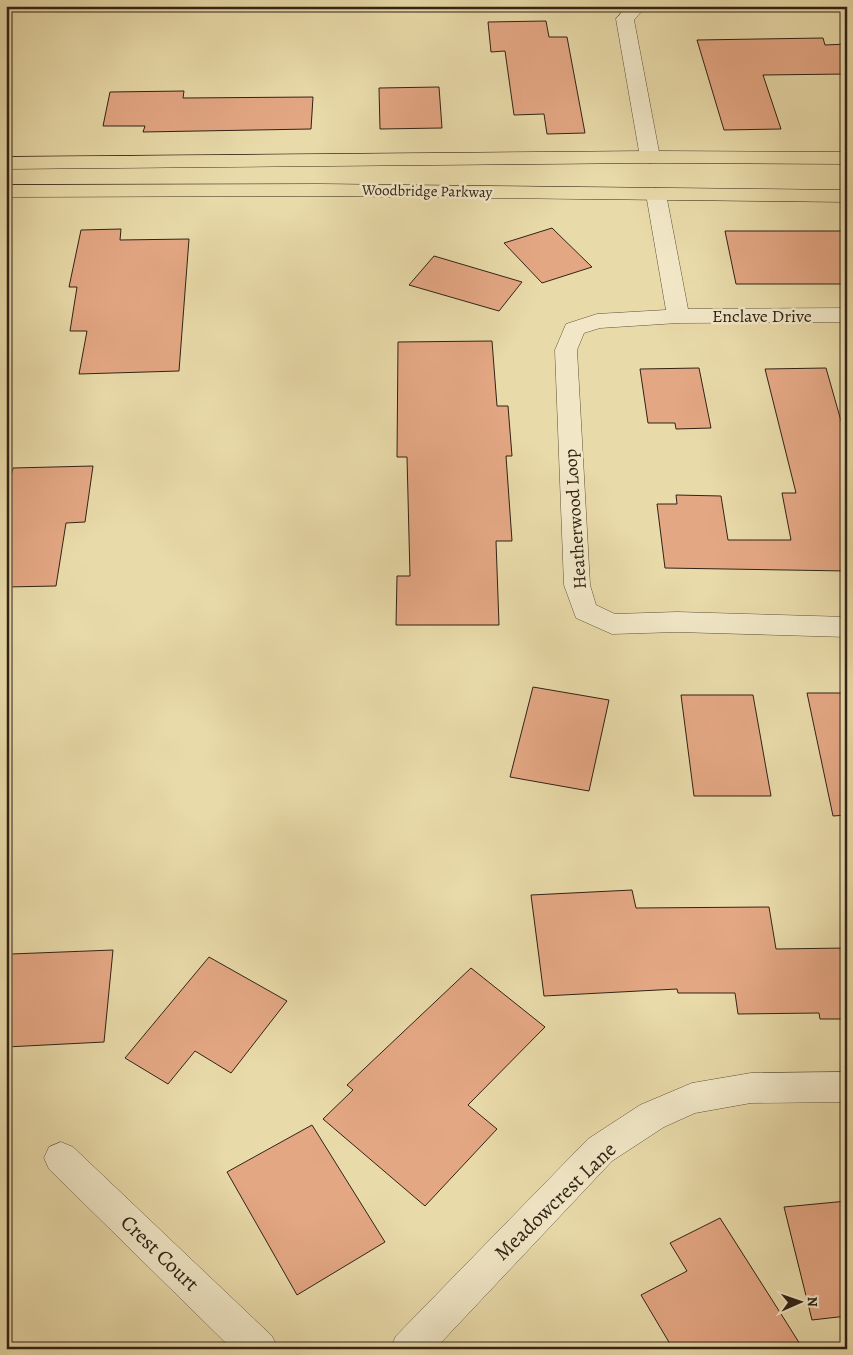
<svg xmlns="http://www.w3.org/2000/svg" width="853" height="1355" viewBox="0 0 853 1355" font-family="Alegreya,serif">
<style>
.building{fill:#e4a784;stroke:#302315}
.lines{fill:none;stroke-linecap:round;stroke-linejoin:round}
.minor-casing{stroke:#5e513a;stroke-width:1}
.major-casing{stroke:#302315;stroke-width:1}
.minor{fill:#f1e7c7;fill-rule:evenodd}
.major{fill:#e9daa9;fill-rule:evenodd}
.labels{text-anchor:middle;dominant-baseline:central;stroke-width:5;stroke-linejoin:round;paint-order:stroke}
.far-street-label{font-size:15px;fill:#302315;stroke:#f1e7c7}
.street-label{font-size:18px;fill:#302315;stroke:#f1e7c7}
.near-street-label{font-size:21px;fill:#302315;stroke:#f1e7c7}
</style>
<rect width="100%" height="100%" fill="#e9daa9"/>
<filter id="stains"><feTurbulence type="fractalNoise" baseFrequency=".004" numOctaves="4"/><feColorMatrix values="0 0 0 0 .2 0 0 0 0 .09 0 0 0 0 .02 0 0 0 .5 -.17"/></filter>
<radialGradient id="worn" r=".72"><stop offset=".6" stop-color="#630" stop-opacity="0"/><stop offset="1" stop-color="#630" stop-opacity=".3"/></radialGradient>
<g class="building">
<path d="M546,21L549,37H567L585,133L547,134L544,114L514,115L505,51L491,52L488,22Z"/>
<path d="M823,38L825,45L847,44V74L763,75L781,129L724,130L697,40Z"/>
<path d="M439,87L442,128L380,129L379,88Z"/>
<path d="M184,91L183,98L313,97L311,129L143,132L145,126H103L110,92Z"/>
<path d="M552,228L592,267L542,283L504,243Z"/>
<path d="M121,229L120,240L189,239L179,371L79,374L87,331H70L77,287H69L81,230Z"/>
<path d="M725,231H847V284H736Z"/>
<path d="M434,256L522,282L499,311L409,285Z"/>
<path d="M492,341L497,406H508L512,456H506L512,541H496L499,625H396L397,576H410L407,457H397L398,342Z"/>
<path d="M699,368L711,428L676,429L675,423H648L640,369Z"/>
<path d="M826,368L847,442V571L665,568L657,504H677L676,495L721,496L728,540H791L782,493H796L765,369Z"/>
<path d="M93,466L85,522L66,523L56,586L6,587V502L13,468Z"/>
<path d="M533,687L609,700L589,791L510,777Z"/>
<path d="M807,693H847V815L833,816Z"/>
<path d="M681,695H753L771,796H694Z"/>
<path d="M632,890L636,908L769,907L776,949L847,948V1019H820L819,1013L738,1014L735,993H678L677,989L544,996L531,895Z"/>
<path d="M113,950L104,1042L6,1047V988L11,954Z"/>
<path d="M209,957L287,1001L231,1073L195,1051L168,1084L125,1058Z"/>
<path d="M471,968L545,1027L468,1105L497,1129L425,1206L323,1119L353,1090L347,1085Z"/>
<path d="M312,1125L385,1242L297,1295L227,1172Z"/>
<path d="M847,1201V1316L812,1320L784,1207Z"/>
<path d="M720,1218L788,1325L803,1349H673L641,1295L687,1271L670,1243Z"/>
</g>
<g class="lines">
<g class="minor-casing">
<g id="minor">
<path d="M627,6H653L650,10L641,12L634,20L660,157L657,161L650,163L643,161L640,157L616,19Z"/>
<path d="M656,188L663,190L666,194L688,309L847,308V322L678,323L600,328L584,333L577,350L590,585L596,605L615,614L677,612L847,617V637L677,632L612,634L576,618L564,585L555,350L566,324L597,314L666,310L646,194L649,190Z"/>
<path d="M847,1072V1102L751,1103L695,1113L664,1127L612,1161L435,1349H390L396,1336L588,1139L640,1105L692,1083L751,1073Z"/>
<path d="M61,1142L73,1147L272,1336L278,1349H232L49,1169L44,1158L49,1147Z"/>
</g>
</g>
<g class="major-casing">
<g id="major">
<path d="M650,151L847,152V164L650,163L6,169V157Z"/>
<path d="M319,184L847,190V202L319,196L6,197V185Z"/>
</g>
</g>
<use href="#minor" class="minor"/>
<use href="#major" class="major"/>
</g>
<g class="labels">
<g class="far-street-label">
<text transform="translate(427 191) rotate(1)">Woodbridge Parkway</text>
</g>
<g class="street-label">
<text x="762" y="316">Enclave Drive</text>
<text transform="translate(575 519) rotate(-94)">Heatherwood Loop</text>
</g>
<g class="near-street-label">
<text transform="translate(555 1201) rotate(-44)">Meadowcrest Lane</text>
<text transform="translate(160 1253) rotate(44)">Crest Court</text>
</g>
</g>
<rect width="853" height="1355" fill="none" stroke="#e9daa9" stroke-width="25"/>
<rect x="8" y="8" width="838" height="1340" fill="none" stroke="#302315" stroke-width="2.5"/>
<rect x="12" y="12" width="828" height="1330" fill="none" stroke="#302315"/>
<g transform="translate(800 1302) rotate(88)" stroke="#f1e7c7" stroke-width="4" paint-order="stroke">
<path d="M0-4L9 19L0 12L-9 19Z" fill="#302315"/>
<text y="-8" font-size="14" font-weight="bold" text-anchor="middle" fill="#302315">N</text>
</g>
<rect width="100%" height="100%" filter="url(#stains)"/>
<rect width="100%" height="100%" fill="url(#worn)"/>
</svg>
